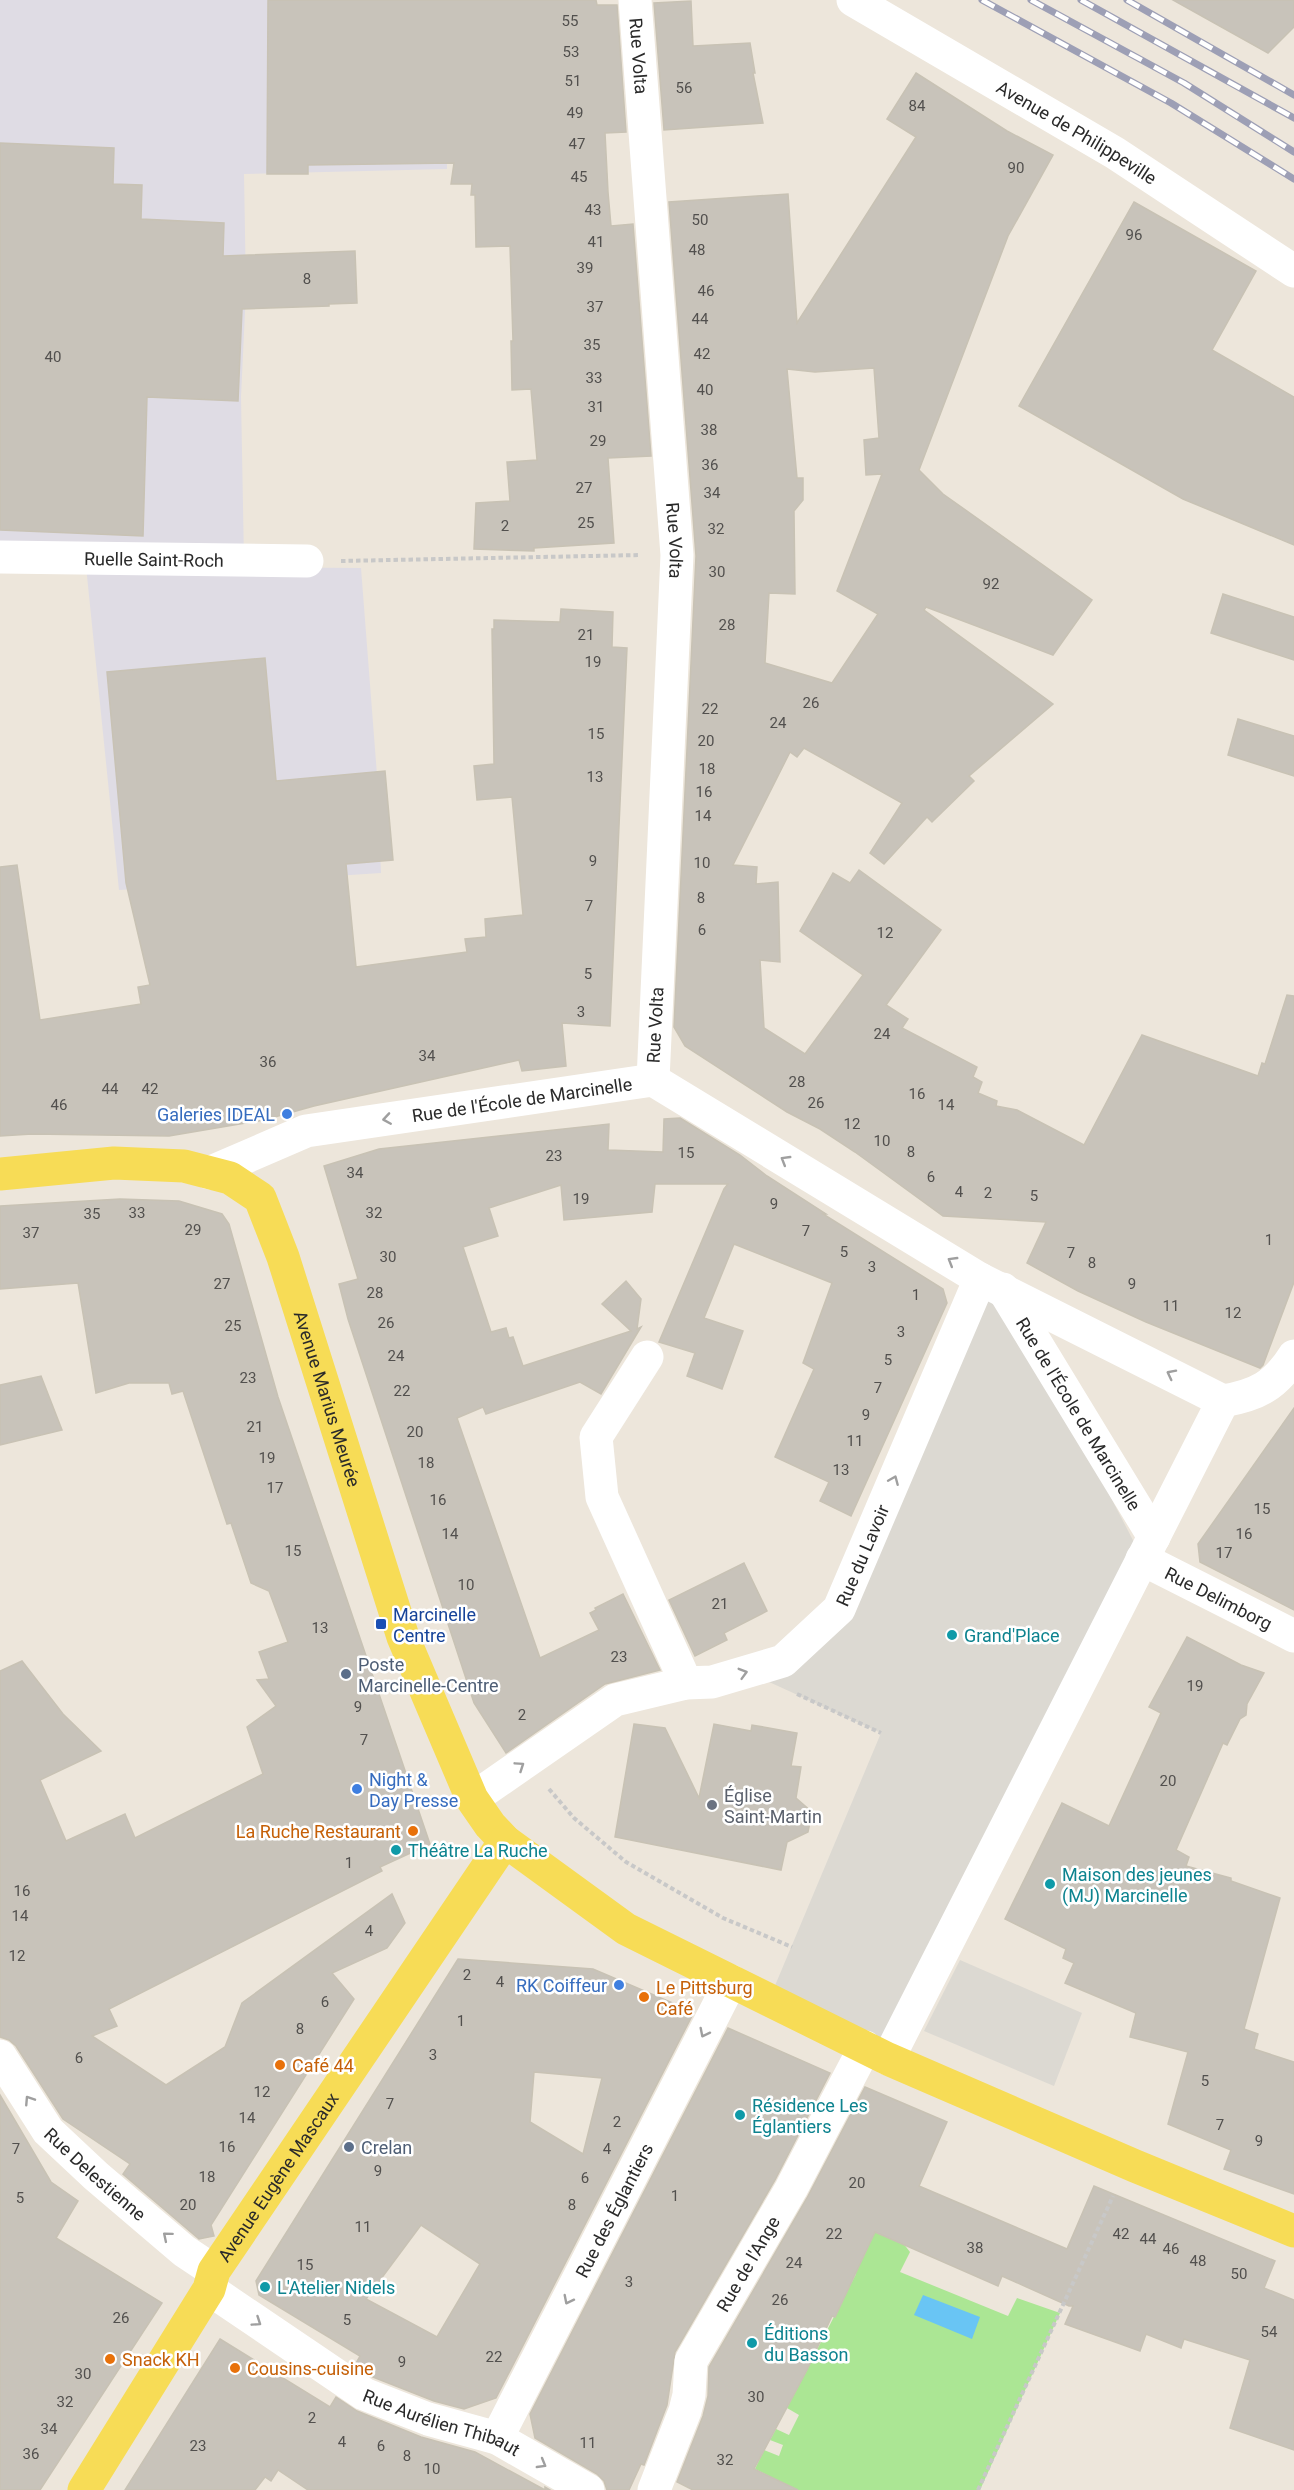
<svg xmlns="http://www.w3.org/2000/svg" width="1294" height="2490" viewBox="0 0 1294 2490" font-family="Roboto,sans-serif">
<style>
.industrial{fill:#dfdce4}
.green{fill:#abe694}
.plaza{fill:#dcd9d2}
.water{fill:#69c5f4}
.building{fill:#c8c3ba;stroke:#c8c2b4;stroke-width:1.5;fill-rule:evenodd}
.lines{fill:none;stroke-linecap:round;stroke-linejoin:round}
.path{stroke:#c8c8c8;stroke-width:4;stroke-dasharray:4.5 3;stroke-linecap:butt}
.minor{stroke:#fff;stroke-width:33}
.major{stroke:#f7dc56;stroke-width:33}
.rail-casing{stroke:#9d9fb5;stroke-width:7}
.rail{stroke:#fff;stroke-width:4.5;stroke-dasharray:14;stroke-linecap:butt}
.oneway{stroke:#9f9f9f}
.shop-dot{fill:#3f7fe0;stroke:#fff;stroke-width:2}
.transit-dot{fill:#1a4fb4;stroke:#fff;stroke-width:2}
.culture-dot{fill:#0f9aa8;stroke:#fff;stroke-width:2}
.service-dot{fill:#5c6f8a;stroke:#fff;stroke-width:2}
.worship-dot{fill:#6b7280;stroke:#fff;stroke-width:2}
.food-dot{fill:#e8710a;stroke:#fff;stroke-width:2}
.labels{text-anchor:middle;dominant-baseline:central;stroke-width:5;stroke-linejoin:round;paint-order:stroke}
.number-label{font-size:15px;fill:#52504e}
.street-label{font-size:18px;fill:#2a2a2a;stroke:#fff}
.shop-label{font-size:18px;fill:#366cbe;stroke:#fff;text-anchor:end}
.transit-label{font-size:18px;fill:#164399;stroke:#fff;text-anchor:start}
.culture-label{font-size:18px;fill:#0d838f;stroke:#fff;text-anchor:start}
.service-label{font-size:18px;fill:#4e5e75;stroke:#fff;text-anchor:start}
.worship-label{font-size:18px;fill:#5b616d;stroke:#fff;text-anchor:start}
.food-label{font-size:18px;fill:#c56008;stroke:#fff;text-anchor:start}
</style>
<rect width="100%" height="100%" fill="#ede6db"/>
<g class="industrial">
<path d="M0,0H443L447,169L244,174L246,291L241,397L244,561L0,557Z"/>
<path d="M86,566L361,568L377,775L381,873L119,890Z"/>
</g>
<path class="green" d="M867,2227L903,2243L910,2252L900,2272L1008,2316L1017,2298L1060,2313L980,2490H777L781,2482L755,2469L764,2450L779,2456L783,2445L770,2440L776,2429L789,2435L799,2415L787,2408L856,2274L847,2269Z"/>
<g class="plaza">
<path d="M980,1279L1003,1289L1137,1548L886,2042L774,1988L881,1733L747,1672L839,1609Z"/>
<path d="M960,1960L1082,2013L1054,2086L924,2031Z"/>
</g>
<path class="water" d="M923,2295L980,2317L972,2339L914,2315Z"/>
<g class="building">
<path d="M268,0H596L597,5H617L626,132L605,133L608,192L611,226L633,224L651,456L608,458L614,543L534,548V551L474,549L476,503L510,501L507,462L537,460L531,389L512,390L511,341H513L510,246L476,247L475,195H471L472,184H451L454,163L308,165V174H267Z"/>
<path d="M1173,0H1294V27L1268,53Z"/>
<path d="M691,1L693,46L750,43L755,73H753L763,123L664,130L654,3Z"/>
<path d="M916,73L1007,131L1053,155L1008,236L919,470L943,494L1092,600L1053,655L926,607L924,610L1053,704L969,776L974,781L932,822L927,817L884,864L870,853L902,803L804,748L797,757L790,752L733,865L757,867L756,884L778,882L780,962L760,960L764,1028L805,1054L863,975L800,931L833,873L850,883L859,870L941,930L886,1005L908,1019L902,1028L977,1067L973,1077L982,1082L978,1093L997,1101L996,1106L1017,1110L1084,1145L1142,1035L1258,1076L1262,1063L1265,1064L1287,995L1294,996V1282L1263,1365L1260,1368L1146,1322L1078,1291L1027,1263L1046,1222L943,1216L855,1152L820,1129L787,1112L685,1046L674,1027L696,556L669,202L788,194L797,323L916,137L887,119ZM874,368L879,438L864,440L866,475L882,474L837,591L878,614L832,683L765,663L769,593L795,594L794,511L803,500V478H797L787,369L815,372Z"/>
<path d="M0,143L114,148L113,184L142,185L141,219L224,223L223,256L355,251L357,303L329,304V306L242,309L238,401L147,397L143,536L0,530Z"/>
<path d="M1134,202L1256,271L1212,350L1294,397V545L1183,499L1019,406Z"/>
<path d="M1223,594L1294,617V660L1211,633Z"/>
<path d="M561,609L613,612L612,647L627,648L610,1026L562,1023L566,1066L522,1071L519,1060L314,1106L264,1120L169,1136L32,1134L0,1136V867L17,865L40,1020L141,1004L138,987L150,985L126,883L107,672L265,658L276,781L385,771L393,860L346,864L356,967L467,952L465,939L486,937L485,919L523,915L512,797L477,800L474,766L494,764L492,629H494V620L560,622Z"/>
<path d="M1238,719L1294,736V776L1228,755Z"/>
<path d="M680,1118L740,1155L767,1176L826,1214H823L943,1289L947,1303L851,1516L820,1501L829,1482L775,1457L814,1369L803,1363L832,1283L734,1244L704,1318L743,1331L722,1389L687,1376L695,1353L659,1342L724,1189L728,1184H655L652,1212L564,1220L561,1185L489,1208L498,1236L463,1247L491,1332L506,1328L509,1338L513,1337L523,1366L631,1331L602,1304L626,1281L641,1299L637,1329L641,1327L601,1394L580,1382L486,1414L483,1407L457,1418L540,1658L599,1630L590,1613L596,1610L595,1608L623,1594L660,1670L605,1684L506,1753L474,1703L348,1319L339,1284L358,1279L324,1166L379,1149L609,1124L608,1150L663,1152L664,1119Z"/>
<path d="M120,1199L179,1201L222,1214L229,1224L278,1397L430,1844L380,1867L382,1871L109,2009L117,2026L92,2036L166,2085L225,2047L242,2003L392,1894L405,1923L387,1948L332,1973L354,1999L211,2225L214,2236L199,2239L123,2174L130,2164L63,2119L16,2046L9,2040L0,2037V1671L22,1661L63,1714L101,1751L40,1780L66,1841L125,1814L135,1838L263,1774L247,1727L276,1706L257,1680L269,1679L259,1652L288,1642L269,1591L251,1583L231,1523L227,1524L183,1391L172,1394L169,1383H129L96,1393L78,1283L0,1289V1206Z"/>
<path d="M41,1376L62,1430L0,1445V1385Z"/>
<path d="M1294,1408V1610L1200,1562L1198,1544Z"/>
<path d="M744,1563L767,1611L724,1633L727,1640L695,1656L669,1600Z"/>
<path d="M1187,1637L1241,1665L1264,1673L1247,1704L1246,1715L1240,1719L1227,1745L1223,1743L1176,1850L1189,1857L1186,1866L1231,1878V1881L1280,1898L1244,2029L1258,2034L1254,2049L1294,2062V2194L1224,2169L1231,2150L1168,2124L1188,2052L1130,2037L1136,2013L1065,1983L1074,1963L1063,1958L1066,1949L1005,1919L1062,1803L1109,1826L1161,1713L1149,1707Z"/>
<path d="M634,1724L665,1728L699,1798L714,1724L751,1731L752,1725L797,1733L791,1766L801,1767L796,1798L812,1812L808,1832L787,1842L781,1870L615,1837Z"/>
<path d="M458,1959L593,1969L694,2012L496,2398L464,2409L434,2401L373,2377L355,2365L360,2356L259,2295L256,2281ZM534,2072L602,2078L583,2154L530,2122ZM421,2225L480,2264L437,2337L366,2299Z"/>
<path d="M728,2028L830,2073L775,2180L675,2352L667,2405L644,2465L641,2464L629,2490H607L604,2481L597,2474L535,2438L530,2414Z"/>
<path d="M865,2087L947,2122L919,2186L1067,2249L1094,2186L1275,2261L1264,2288L1294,2300V2450L1230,2428L1250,2360L1184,2339L1181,2348L1146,2334L1140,2351L1065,2324L1073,2306H1069L1002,2276L998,2286L875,2232L835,2317L832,2316L807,2370L754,2469L798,2490H693L677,2482L703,2416L708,2396L709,2367L807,2198Z"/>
<path d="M0,2095L51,2182L78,2201L56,2238L162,2303L40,2490H0Z"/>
<path d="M220,2339L330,2407L336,2397L357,2411L421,2437L475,2452L545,2490V2487L550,2490H308L278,2470L271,2481L265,2477L255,2490H125Z"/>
</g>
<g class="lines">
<g class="path">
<path d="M341,561L640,555"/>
<path d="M797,1694L881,1733"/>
<path d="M549,1789L574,1818L626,1862L723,1918L792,1947"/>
<path d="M978,2490L1113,2196"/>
</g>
<g class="minor">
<path id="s1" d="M635,0L677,555L653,1080"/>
<path id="s2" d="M853,0L1115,153L1294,271"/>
<path id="s3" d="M0,557L307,561"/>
<path id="s4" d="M209,1173L306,1131L653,1080L980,1279L1223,1401"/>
<path id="s5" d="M1003,1289L1154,1537"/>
<path d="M647,1357L596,1437L602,1497L686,1683"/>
<path d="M1223,1401C1257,1395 1275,1386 1294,1356"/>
<path id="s6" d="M1142,1559L1294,1636"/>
<path id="s7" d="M472,1799L615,1700L686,1683L712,1682L783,1661L839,1609L980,1279"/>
<path id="s8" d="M0,2056L48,2131L96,2176L184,2251L214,2271"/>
<path d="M888,2059L1223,1401"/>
<path id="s9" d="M209,2289L364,2394L428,2419L497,2438L588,2490"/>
<path id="s10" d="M497,2438L731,1981"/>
<path id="s11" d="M654,2490L685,2411L689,2395L691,2361L791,2189L865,2047"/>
</g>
<g class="major">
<path id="s12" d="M0,1174L114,1163L184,1166L230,1178L260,1198L283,1257L403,1637L472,1799L490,1825L505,1841L626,1929L888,2059L1135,2166L1294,2231"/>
<path id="s13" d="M84,2490L209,2289L214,2271L505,1841"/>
</g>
<g class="rail-casing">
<g id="rail">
<path d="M982,0L1171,103L1294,179"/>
<path d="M1031,0L1184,83L1294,152"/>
<path d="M1081,0L1294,118"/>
<path d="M1127,0L1294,95"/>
</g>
</g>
<use href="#rail" class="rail"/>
</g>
<defs><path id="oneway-chevron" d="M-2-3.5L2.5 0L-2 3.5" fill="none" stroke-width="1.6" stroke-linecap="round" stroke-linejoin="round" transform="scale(1.5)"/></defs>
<g class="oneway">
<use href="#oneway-chevron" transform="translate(387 1119) rotate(171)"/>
<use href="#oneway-chevron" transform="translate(785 1160) rotate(-149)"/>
<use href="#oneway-chevron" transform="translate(952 1261) rotate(-149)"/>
<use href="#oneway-chevron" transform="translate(1171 1374) rotate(-153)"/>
<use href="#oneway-chevron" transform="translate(894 1480) rotate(-67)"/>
<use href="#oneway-chevron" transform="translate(743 1673) rotate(-16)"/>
<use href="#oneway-chevron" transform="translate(520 1766) rotate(-34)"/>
<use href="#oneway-chevron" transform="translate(704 2033) rotate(117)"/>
<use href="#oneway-chevron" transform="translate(29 2100) rotate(-123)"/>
<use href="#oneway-chevron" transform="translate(167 2236) rotate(-140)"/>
<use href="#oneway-chevron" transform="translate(568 2300) rotate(117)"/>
<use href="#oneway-chevron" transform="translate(257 2322) rotate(34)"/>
<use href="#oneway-chevron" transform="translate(542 2464) rotate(30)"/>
</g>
<g class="shop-dot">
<circle cx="287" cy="1114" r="6"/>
<circle cx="357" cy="1789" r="6"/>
<circle cx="619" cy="1985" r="6"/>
</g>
<rect class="transit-dot" x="375" y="1618" width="12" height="12" rx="3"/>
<g class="culture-dot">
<circle cx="952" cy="1635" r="6"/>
<circle cx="396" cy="1850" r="6"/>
<circle cx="1050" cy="1884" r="6"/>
<circle cx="740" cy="2115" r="6"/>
<circle cx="265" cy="2287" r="6"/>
<circle cx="752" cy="2343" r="6"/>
</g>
<g class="service-dot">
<circle cx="346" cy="1674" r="6"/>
<circle cx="349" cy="2147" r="6"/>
</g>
<circle class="worship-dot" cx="712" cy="1805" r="6"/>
<g class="food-dot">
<circle cx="413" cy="1831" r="6"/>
<circle cx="644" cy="1997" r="6"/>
<circle cx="280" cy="2065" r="6"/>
<circle cx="110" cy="2359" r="6"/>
<circle cx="235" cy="2368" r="6"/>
</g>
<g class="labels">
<g class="number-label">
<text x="570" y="21">55</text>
<text x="571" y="52">53</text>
<text x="573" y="81">51</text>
<text x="684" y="88">56</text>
<text x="917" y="106">84</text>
<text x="575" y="113">49</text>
<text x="577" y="144">47</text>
<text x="1016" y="168">90</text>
<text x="579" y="177">45</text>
<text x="593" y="210">43</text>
<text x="700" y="220">50</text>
<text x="1134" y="235">96</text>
<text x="596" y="242">41</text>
<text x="697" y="250">48</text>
<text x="585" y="268">39</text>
<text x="307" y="279">8</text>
<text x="706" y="291">46</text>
<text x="595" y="307">37</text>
<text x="700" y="319">44</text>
<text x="592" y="345">35</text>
<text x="702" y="354">42</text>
<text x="53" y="357">40</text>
<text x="594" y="378">33</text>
<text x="705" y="390">40</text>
<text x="596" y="407">31</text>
<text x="709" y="430">38</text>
<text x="598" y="441">29</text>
<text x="710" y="465">36</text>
<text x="584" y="488">27</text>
<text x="712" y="493">34</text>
<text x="586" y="523">25</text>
<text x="505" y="526">2</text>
<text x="716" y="529">32</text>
<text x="717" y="572">30</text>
<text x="991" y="584">92</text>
<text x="727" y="625">28</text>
<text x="586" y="635">21</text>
<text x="593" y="662">19</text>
<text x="811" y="703">26</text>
<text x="710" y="709">22</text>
<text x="778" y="723">24</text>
<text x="596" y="734">15</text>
<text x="706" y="741">20</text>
<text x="707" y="769">18</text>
<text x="595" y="777">13</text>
<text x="704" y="792">16</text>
<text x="703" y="816">14</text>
<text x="593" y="861">9</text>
<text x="702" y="863">10</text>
<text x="701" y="898">8</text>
<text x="589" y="906">7</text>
<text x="702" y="930">6</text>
<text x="885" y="933">12</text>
<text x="588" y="974">5</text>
<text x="581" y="1012">3</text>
<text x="882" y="1034">24</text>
<text x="427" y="1056">34</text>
<text x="268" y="1062">36</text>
<text x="797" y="1082">28</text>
<text x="110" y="1089">44</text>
<text x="150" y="1089">42</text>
<text x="917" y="1094">16</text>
<text x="816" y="1103">26</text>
<text x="59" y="1105">46</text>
<text x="946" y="1105">14</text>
<text x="852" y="1124">12</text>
<text x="882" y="1141">10</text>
<text x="911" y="1152">8</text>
<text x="686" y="1153">15</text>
<text x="554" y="1156">23</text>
<text x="355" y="1173">34</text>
<text x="931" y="1177">6</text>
<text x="959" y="1192">4</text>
<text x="988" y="1193">2</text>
<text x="1034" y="1196">5</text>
<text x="581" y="1199">19</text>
<text x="774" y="1204">9</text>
<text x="137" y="1213">33</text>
<text x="374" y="1213">32</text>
<text x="92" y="1214">35</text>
<text x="193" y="1230">29</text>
<text x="806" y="1231">7</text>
<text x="31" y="1233">37</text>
<text x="1269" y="1240">1</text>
<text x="844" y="1252">5</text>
<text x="1071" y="1253">7</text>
<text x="388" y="1257">30</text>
<text x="1092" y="1263">8</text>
<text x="872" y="1267">3</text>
<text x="222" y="1284">27</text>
<text x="1132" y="1284">9</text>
<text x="375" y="1293">28</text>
<text x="916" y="1295">1</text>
<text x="1171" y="1306">11</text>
<text x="1233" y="1313">12</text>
<text x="386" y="1323">26</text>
<text x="233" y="1326">25</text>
<text x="901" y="1332">3</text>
<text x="396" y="1356">24</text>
<text x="888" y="1360">5</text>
<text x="248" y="1378">23</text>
<text x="878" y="1388">7</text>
<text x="402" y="1391">22</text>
<text x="866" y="1415">9</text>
<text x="255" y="1427">21</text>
<text x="415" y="1432">20</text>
<text x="855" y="1441">11</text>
<text x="267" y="1458">19</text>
<text x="426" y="1463">18</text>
<text x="841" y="1470">13</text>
<text x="275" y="1488">17</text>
<text x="438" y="1500">16</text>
<text x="1262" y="1509">15</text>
<text x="450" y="1534">14</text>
<text x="1244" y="1534">16</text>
<text x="293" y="1551">15</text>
<text x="1224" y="1553">17</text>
<text x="466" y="1585">10</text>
<text x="720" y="1604">21</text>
<text x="320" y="1628">13</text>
<text x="619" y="1657">23</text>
<text x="1195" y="1686">19</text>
<text x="358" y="1707">9</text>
<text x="522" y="1715">2</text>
<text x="364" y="1740">7</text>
<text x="1168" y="1781">20</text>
<text x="349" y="1863">1</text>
<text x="22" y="1891">16</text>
<text x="20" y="1916">14</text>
<text x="369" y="1931">4</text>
<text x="17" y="1956">12</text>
<text x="467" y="1975">2</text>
<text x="500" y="1982">4</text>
<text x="325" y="2002">6</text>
<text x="461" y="2021">1</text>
<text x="300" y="2029">8</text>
<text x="433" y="2055">3</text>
<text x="79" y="2058">6</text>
<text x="1205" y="2081">5</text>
<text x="262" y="2092">12</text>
<text x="390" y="2104">7</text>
<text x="247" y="2118">14</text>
<text x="617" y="2122">2</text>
<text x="1220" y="2125">7</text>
<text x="1259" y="2141">9</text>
<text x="227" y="2147">16</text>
<text x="16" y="2149">7</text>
<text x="607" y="2149">4</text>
<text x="378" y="2171">9</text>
<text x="207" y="2177">18</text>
<text x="585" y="2178">6</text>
<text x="857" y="2183">20</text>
<text x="675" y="2196">1</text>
<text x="20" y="2198">5</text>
<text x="188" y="2205">20</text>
<text x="572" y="2205">8</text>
<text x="363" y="2227">11</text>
<text x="834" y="2234">22</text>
<text x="1121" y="2234">42</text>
<text x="1148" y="2239">44</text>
<text x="975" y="2248">38</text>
<text x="1171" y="2249">46</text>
<text x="1198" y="2261">48</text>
<text x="794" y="2263">24</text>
<text x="305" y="2265">15</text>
<text x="1239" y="2274">50</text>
<text x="629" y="2282">3</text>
<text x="780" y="2300">26</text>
<text x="121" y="2318">26</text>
<text x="347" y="2320">5</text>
<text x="1269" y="2332">54</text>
<text x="494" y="2357">22</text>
<text x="402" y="2362">9</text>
<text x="83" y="2374">30</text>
<text x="756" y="2397">30</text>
<text x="65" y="2402">32</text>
<text x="312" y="2418">2</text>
<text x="49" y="2429">34</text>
<text x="342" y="2442">4</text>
<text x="588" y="2443">11</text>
<text x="198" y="2446">23</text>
<text x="381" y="2446">6</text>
<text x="31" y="2454">36</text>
<text x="407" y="2456">8</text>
<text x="725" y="2460">32</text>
<text x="432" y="2469">10</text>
</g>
<g class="street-label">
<text stroke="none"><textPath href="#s1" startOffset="56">Rue Volta</textPath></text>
<text stroke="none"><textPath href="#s2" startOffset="260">Avenue de Philippeville</textPath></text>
<text stroke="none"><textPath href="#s1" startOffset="542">Rue Volta</textPath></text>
<text stroke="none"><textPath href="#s3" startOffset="154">Ruelle Saint-Roch</textPath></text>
<text transform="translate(655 1025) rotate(-87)">Rue Volta</text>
<text stroke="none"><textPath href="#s4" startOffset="324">Rue de l'École de Marcinelle</textPath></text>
<text stroke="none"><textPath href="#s12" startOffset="480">Avenue Marius Meurée</textPath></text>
<text stroke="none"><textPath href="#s5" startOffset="146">Rue de l'École de Marcinelle</textPath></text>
<text stroke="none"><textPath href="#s7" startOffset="482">Rue du Lavoir</textPath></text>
<text stroke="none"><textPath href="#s6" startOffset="86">Rue Delimborg</textPath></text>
<text stroke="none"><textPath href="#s8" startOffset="153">Rue Delestienne</textPath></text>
<text stroke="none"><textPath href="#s13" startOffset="369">Avenue Eugène Mascaux</textPath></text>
<text stroke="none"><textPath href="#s10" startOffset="256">Rue des Églantiers</textPath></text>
<text stroke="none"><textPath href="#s11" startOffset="248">Rue de l'Ange</textPath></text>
<text stroke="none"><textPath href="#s9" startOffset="270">Rue Aurélien Thibaut</textPath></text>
</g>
<g class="shop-label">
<text x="275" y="1114">Galeries IDEAL</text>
<text x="369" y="1779" text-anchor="start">Night &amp;<tspan x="369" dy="21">Day Presse</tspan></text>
<text x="607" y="1985">RK Coiffeur</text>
</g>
<g class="transit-label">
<text x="393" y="1614">Marcinelle<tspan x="393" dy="21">Centre</tspan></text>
</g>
<g class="culture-label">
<text x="964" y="1635">Grand'Place</text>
<text x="408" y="1850">Théâtre La Ruche</text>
<text x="1062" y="1874">Maison des jeunes<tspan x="1062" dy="21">(MJ) Marcinelle</tspan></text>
<text x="752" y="2105">Résidence Les<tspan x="752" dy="21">Églantiers</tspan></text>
<text x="277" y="2287">L'Atelier Nidels</text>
<text x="764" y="2333">Éditions<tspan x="764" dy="21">du Basson</tspan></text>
</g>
<g class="service-label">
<text x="358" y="1664">Poste<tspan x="358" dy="21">Marcinelle-Centre</tspan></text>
<text x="361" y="2147">Crelan</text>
</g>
<g class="worship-label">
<text x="724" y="1795">Église<tspan x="724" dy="21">Saint-Martin</tspan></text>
</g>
<g class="food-label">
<text x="401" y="1831" text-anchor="end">La Ruche Restaurant</text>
<text x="656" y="1987">Le Pittsburg<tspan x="656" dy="21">Café</tspan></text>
<text x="292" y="2065">Café 44</text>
<text x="122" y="2359">Snack KH</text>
<text x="247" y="2368">Cousins-cuisine</text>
</g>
</g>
</svg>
